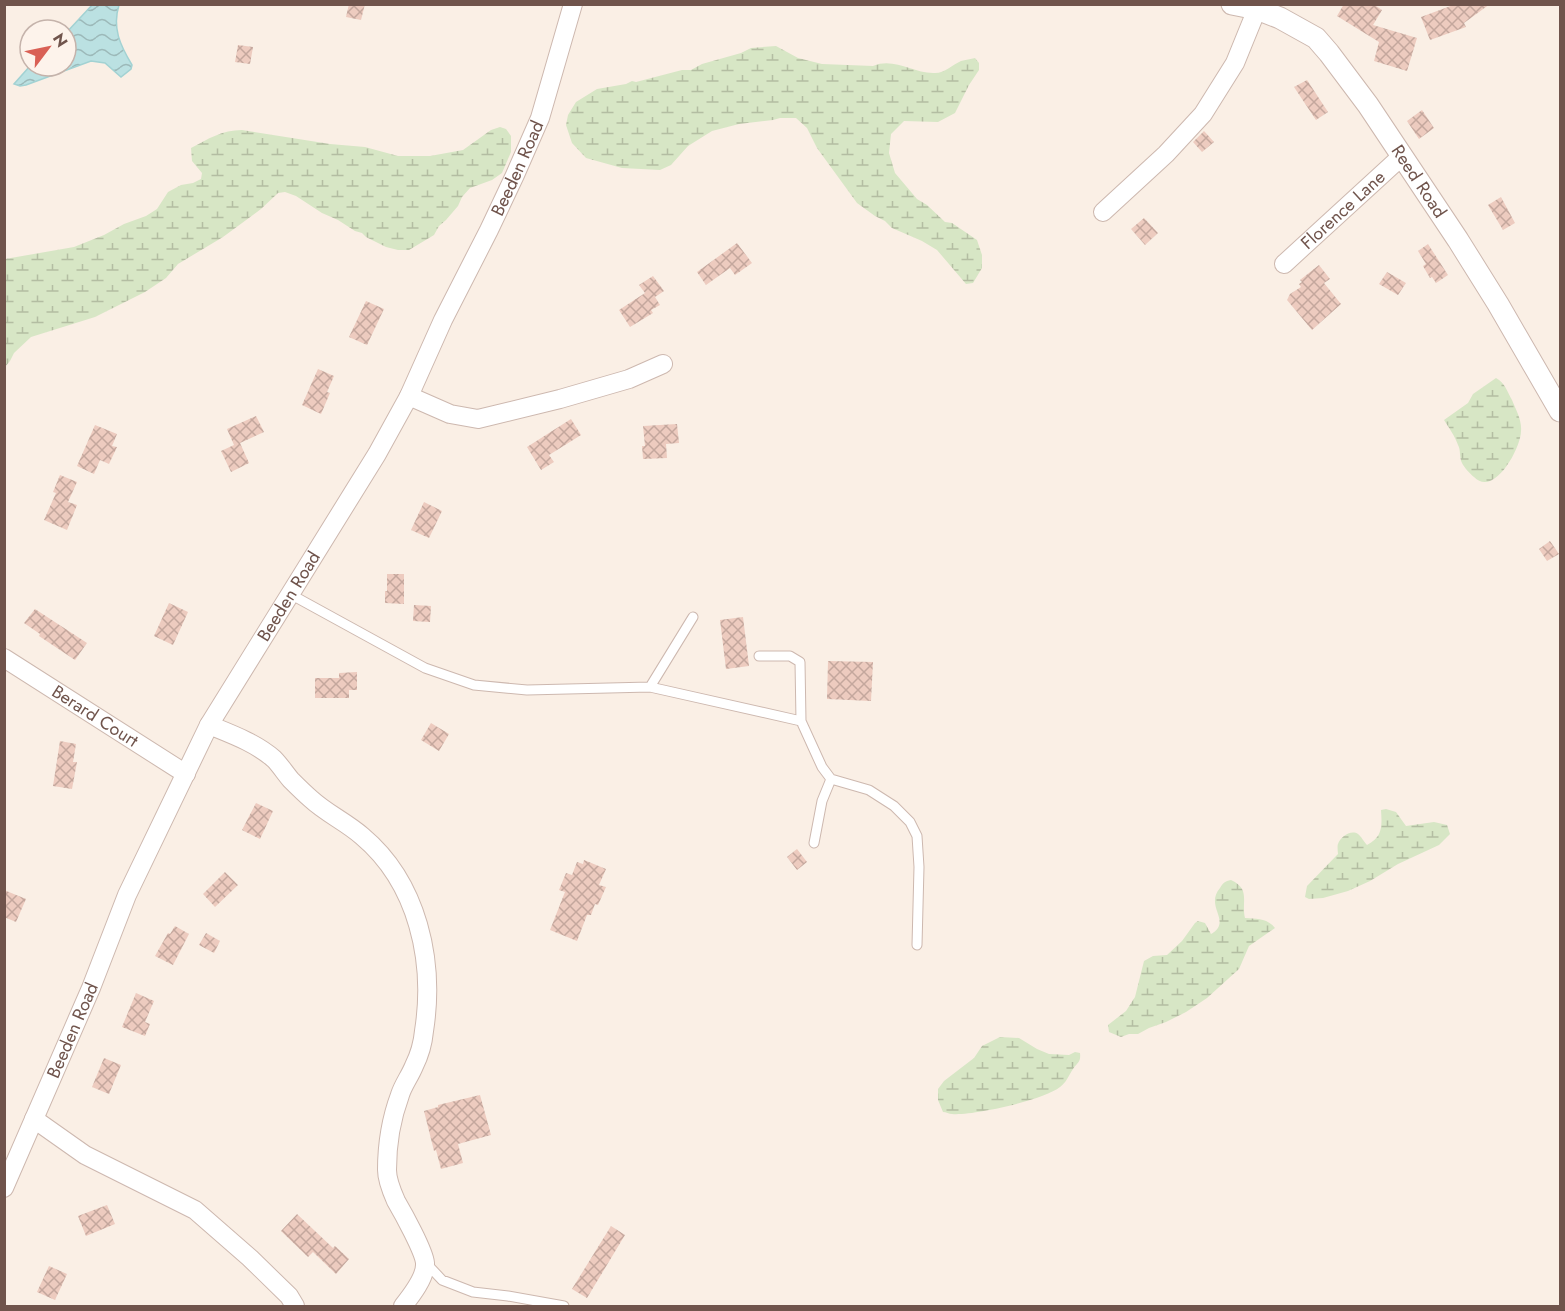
<svg xmlns="http://www.w3.org/2000/svg" width="1565" height="1311" font-family="Jost,sans-serif">
  <style>
    .wetland { fill: url(#wetland-marsh) }
    .water { fill: url(#water-waves); stroke: #a2d2d3; stroke-width: 1.5 }
    .building { fill: url(#building-cross-hatch) }
    .lines { fill: none; stroke-linecap: round; stroke-linejoin: round }
    .service-casing { stroke: #cdb8af; stroke-width: 11 }
    .minor-casing { stroke: #cdb8af; stroke-width: 20 }
    .tertiary-casing { stroke: #cdb8af; stroke-width: 23 }
    .service { stroke: #fff; stroke-width: 9 }
    .minor { stroke: #fff; stroke-width: 18 }
    .tertiary { stroke: #fff; stroke-width: 21 }
    .labels { text-anchor: middle; dominant-baseline: central; stroke-width: 4.5; stroke-linejoin: round; paint-order: stroke }
    .street-label { font-size: 18px; fill: #70544c; stroke: #fdf3eb }
  </style>
  <defs>
    <pattern id="wetland-marsh" width="20" height="14" patternUnits="userSpaceOnUse" patternTransform="scale(1.5)"><rect width="20" height="14" fill="#d7e6c5"/><path d="M1 5h8M5 5V1M11 12h8M15 12V8" fill="none" stroke="#b3bda2"/></pattern>
    <pattern id="water-waves" width="16" height="10" patternUnits="userSpaceOnUse" patternTransform="scale(1.5)"><rect width="16" height="10" fill="#bbe1e2"/><path d="M0 5q4-4 8 0t8 0" fill="none" stroke="#9cb9b9"/></pattern>
    <pattern id="building-cross-hatch" width="8" height="8" patternUnits="userSpaceOnUse" patternTransform="scale(1.5)"><rect width="8" height="8" fill="#edcbbf"/><path d="M0 0l8 8M0 8l8-8" fill="none" stroke="#c4a79d"/></pattern>
  </defs>
  <rect width="100%" height="100%" fill="#faefe5"/>
  <path class="wetland" d="M776,46L798,58L822,64L873,66C895,57 913,74 935,73C945,73 952,65 961,61C965,60 971,59 975,58L979,63V70L969,85L955,113L938,122L904,121L891,134L889,153L895,173L917,199L927,205L945,222L952,223L977,240L982,255V268L973,283L966,284L937,250L922,241L892,228L885,221L875,216L857,203L817,148L807,128L796,118H780L773,120L739,124L712,131L688,146L671,165L660,170L622,168L586,158L572,143L566,125L568,115L576,102L597,89L626,84L632,81L636,82L682,70H691L702,64L741,53L751,48Z
    M500,127L506,129L511,136V152L502,173L492,180L470,188L462,197L458,206L446,220L439,226L434,235L409,250H398L386,247L366,237L362,233L355,231L338,220L322,213L296,196L285,192L278,193L261,209L223,237L178,264L166,278L145,292L95,317L31,337L14,353L10,361L5,367V259L74,247L104,235L124,224L146,216L157,209L168,192L181,185L193,183L201,179L202,173L192,161L191,148C208,139 222,130 242,130L330,144L365,147L398,156H430L463,150L491,130Z
    M1496,378C1505,383 1507,391 1512,400C1516,410 1522,420 1521,431C1521,448 1494,498 1474,477C1470,474 1464,467 1462,463C1459,457 1461,450 1458,445C1455,436 1449,428 1444,420L1468,403L1473,394Z
    M1386,809L1396,812L1406,826L1434,822L1447,825L1450,834L1439,845L1398,864L1370,881L1348,891L1323,898L1309,899L1305,897L1307,886L1338,854C1338,853 1337,846 1338,844C1340,837 1351,829 1358,834C1361,836 1364,842 1367,845C1383,837 1382,826 1381,810Z
    M1231,880C1251,889 1241,902 1245,918C1257,919 1267,918 1275,928L1249,946L1239,969L1207,998L1186,1012L1166,1022L1149,1028L1138,1034H1129L1121,1037L1109,1032L1108,1025L1126,1011L1135,997L1144,961L1153,956L1167,955L1182,941L1195,923L1198,921L1205,923L1211,934C1233,921 1204,907 1220,888C1223,883 1225,881 1231,880Z
    M1000,1037L1019,1038L1037,1049L1049,1054L1069,1055L1075,1052L1080,1053C1081,1062 1078,1062 1073,1069C1069,1075 1066,1083 1060,1087C1044,1100 973,1116 952,1114C949,1114 946,1112 943,1112L938,1100V1089L944,1081L974,1058L982,1046Z"/>
  <path class="water" d="M93,4L119,5C112,28 120,45 132,65L131,69L121,77L105,63L91,61L26,85L20,86L14,84L30,66H66V33Z"/>
  <path class="building" d="M349,4H365L361,20L346,17Z
    M1344,4H1373L1382,10L1373,25L1417,38L1407,71L1374,61L1379,42L1337,16Z
    M1456,4H1490L1464,23L1466,27L1430,40L1421,17Z
    M238,45L253,47L250,64L235,62Z
    M1307,80L1328,112L1316,120L1294,87Z
    M1422,110L1434,128L1419,139L1407,121Z
    M1204,131L1214,142L1202,152L1193,142Z
    M1501,197L1515,223L1503,230L1488,205Z
    M1144,218L1158,233L1145,245L1131,229Z
    M737,243L752,263L735,275L730,268L706,285L697,272Z
    M1428,244L1448,275L1436,283L1432,277L1430,278L1423,266L1426,264L1418,251Z
    M1319,265L1330,279L1324,283L1341,304L1312,330L1287,300L1290,294L1301,287L1299,284L1302,282L1300,280Z
    M1387,272L1406,283L1398,295L1379,284Z
    M653,276L664,291L655,297L660,305L651,310L653,313L630,327L619,310L645,293L639,285Z
    M366,301L384,309L367,345L349,337Z
    M318,369L334,376L327,392L330,393L321,414L302,405Z
    M256,416L264,432L240,443L249,463L231,472L221,451L234,445L227,429Z
    M571,419L581,435L549,455L554,462L541,470L527,447Z
    M677,424L679,443L666,444L667,458L643,459L642,446H645L643,426Z
    M95,425L117,434L112,446L117,447L109,464L100,460L94,474L77,466Z
    M60,475L77,482L68,502L77,505L67,530L44,520L56,493L53,492Z
    M424,502L442,511L429,538L411,530Z
    M1550,541L1559,554L1547,561L1539,549Z
    M387,574H404V604L385,603V591H387Z
    M169,603L188,612L173,645L154,636Z
    M414,605L431,606L430,622L413,621Z
    M35,609L87,643L75,660L39,636L40,634L24,623Z
    M743,617L749,666L726,669L720,620Z
    M828,661L873,662L871,701L827,699Z
    M357,672V690H349V698H315V678H339V673Z
    M431,723L449,734L439,751L421,740Z
    M60,741L76,744L73,762H77L72,789L53,786Z
    M256,803L273,811L260,839L242,830Z
    M797,849L807,862L797,870L787,857Z
    M584,860L606,869L599,885L606,887L598,905L595,904L591,915H587L577,941L550,930L565,892L559,890L566,873L572,875L577,862L583,864Z
    M225,872L238,885L215,907L203,894Z
    M4,890L26,899L16,922L4,917Z
    M175,926L189,934L173,965L155,956L168,933L170,934Z
    M206,933L220,941L214,953L199,945Z
    M136,993L154,1001L145,1022L150,1024L145,1036L122,1027Z
    M104,1058L121,1065L109,1094L92,1087Z
    M480,1095L491,1135L458,1144L463,1163L441,1169L436,1150L434,1151L424,1111L438,1107V1105Z
    M107,1205L115,1224L86,1236L78,1216Z
    M297,1214L333,1248L335,1246L349,1259L336,1274L313,1252L308,1257L281,1231Z
    M611,1226L625,1235L587,1298L572,1289Z
    M49,1266L67,1274L55,1300L37,1292Z"/>
  <g class="lines">
    <defs>
      <path id="service" d="M290,594L425,668L474,685L527,690L650,687L693,617
        M650,687L801,721L800,662L790,656H759
        M801,721L822,767L831,779L869,790L894,806L910,822L917,836L919,867L917,945
        M814,843L822,801L831,779
        M427,1264L442,1280L473,1292L508,1296L564,1306"/>
      <g id="minor">
        <path d="M1103,212L1166,154L1203,114L1235,63L1257,9"/>
        <path id="s1" d="M1284,264L1402,156"/>
        <path d="M409,396L450,414L478,419L560,399L629,379L663,364"/>
        <path id="s2" d="M4,658L186,774"/>
        <path d="M209,725C231,734 256,743 274,759C280,765 285,773 291,780C297,786 304,793 311,799C326,813 346,822 362,836C418,883 435,961 424,1031C423,1042 419,1056 414,1066C410,1076 403,1085 400,1095C391,1119 387,1145 387,1170C387,1180 392,1192 396,1201C403,1213 424,1251 425,1263C426,1277 411,1296 403,1306"/>
        <path d="M34,1119L85,1155L195,1210L250,1258L289,1296L295,1306"/>
        <path id="s3" d="M4,1188L91,988L127,895L209,725L377,454L409,396L443,320L489,230L515,175L540,118L573,4"/>
      </g>
      <g id="tertiary">
        <path id="s4" d="M1232,4L1257,9L1280,18L1316,38L1329,53L1368,105L1458,240L1498,304L1560,411"/>
      </g>
    </defs>
    <use href="#service" class="service-casing"/>
    <use href="#minor" class="minor-casing"/>
    <use href="#tertiary" class="tertiary-casing"/>
    <use href="#service" class="service"/>
    <use href="#minor" class="minor"/>
    <use href="#tertiary" class="tertiary"/>
  </g>
  <g class="labels">
    <g class="street-label">
      <text stroke="none"><textPath href="#s3" startOffset="1144">Beeden Road</textPath></text>
      <text stroke="none"><textPath href="#s4" startOffset="268">Reed Road</textPath></text>
      <text stroke="none"><textPath href="#s1" startOffset="80">Florence Lane</textPath></text>
      <text stroke="none"><textPath href="#s3" startOffset="658">Beeden Road</textPath></text>
      <text stroke="none"><textPath href="#s2" startOffset="108">Berard Court</textPath></text>
      <text stroke="none"><textPath href="#s3" startOffset="172">Beeden Road</textPath></text>
    </g>
  </g>
  <rect width="1565" height="1311" fill="none" stroke="#70544c" stroke-width="12"/>
  <g transform="translate(48 48) rotate(58)"><circle r="28" fill="#fdf3eb" stroke="#c5b3ab" stroke-width="1.5"/>
  <path d="M0-4.5L10 22L0 15L-10 22Z" fill="#d96055"/>
  <text y="-9" font-size="16" font-weight="bold" text-anchor="middle" fill="#70544c">N</text>
  </g>
</svg>
